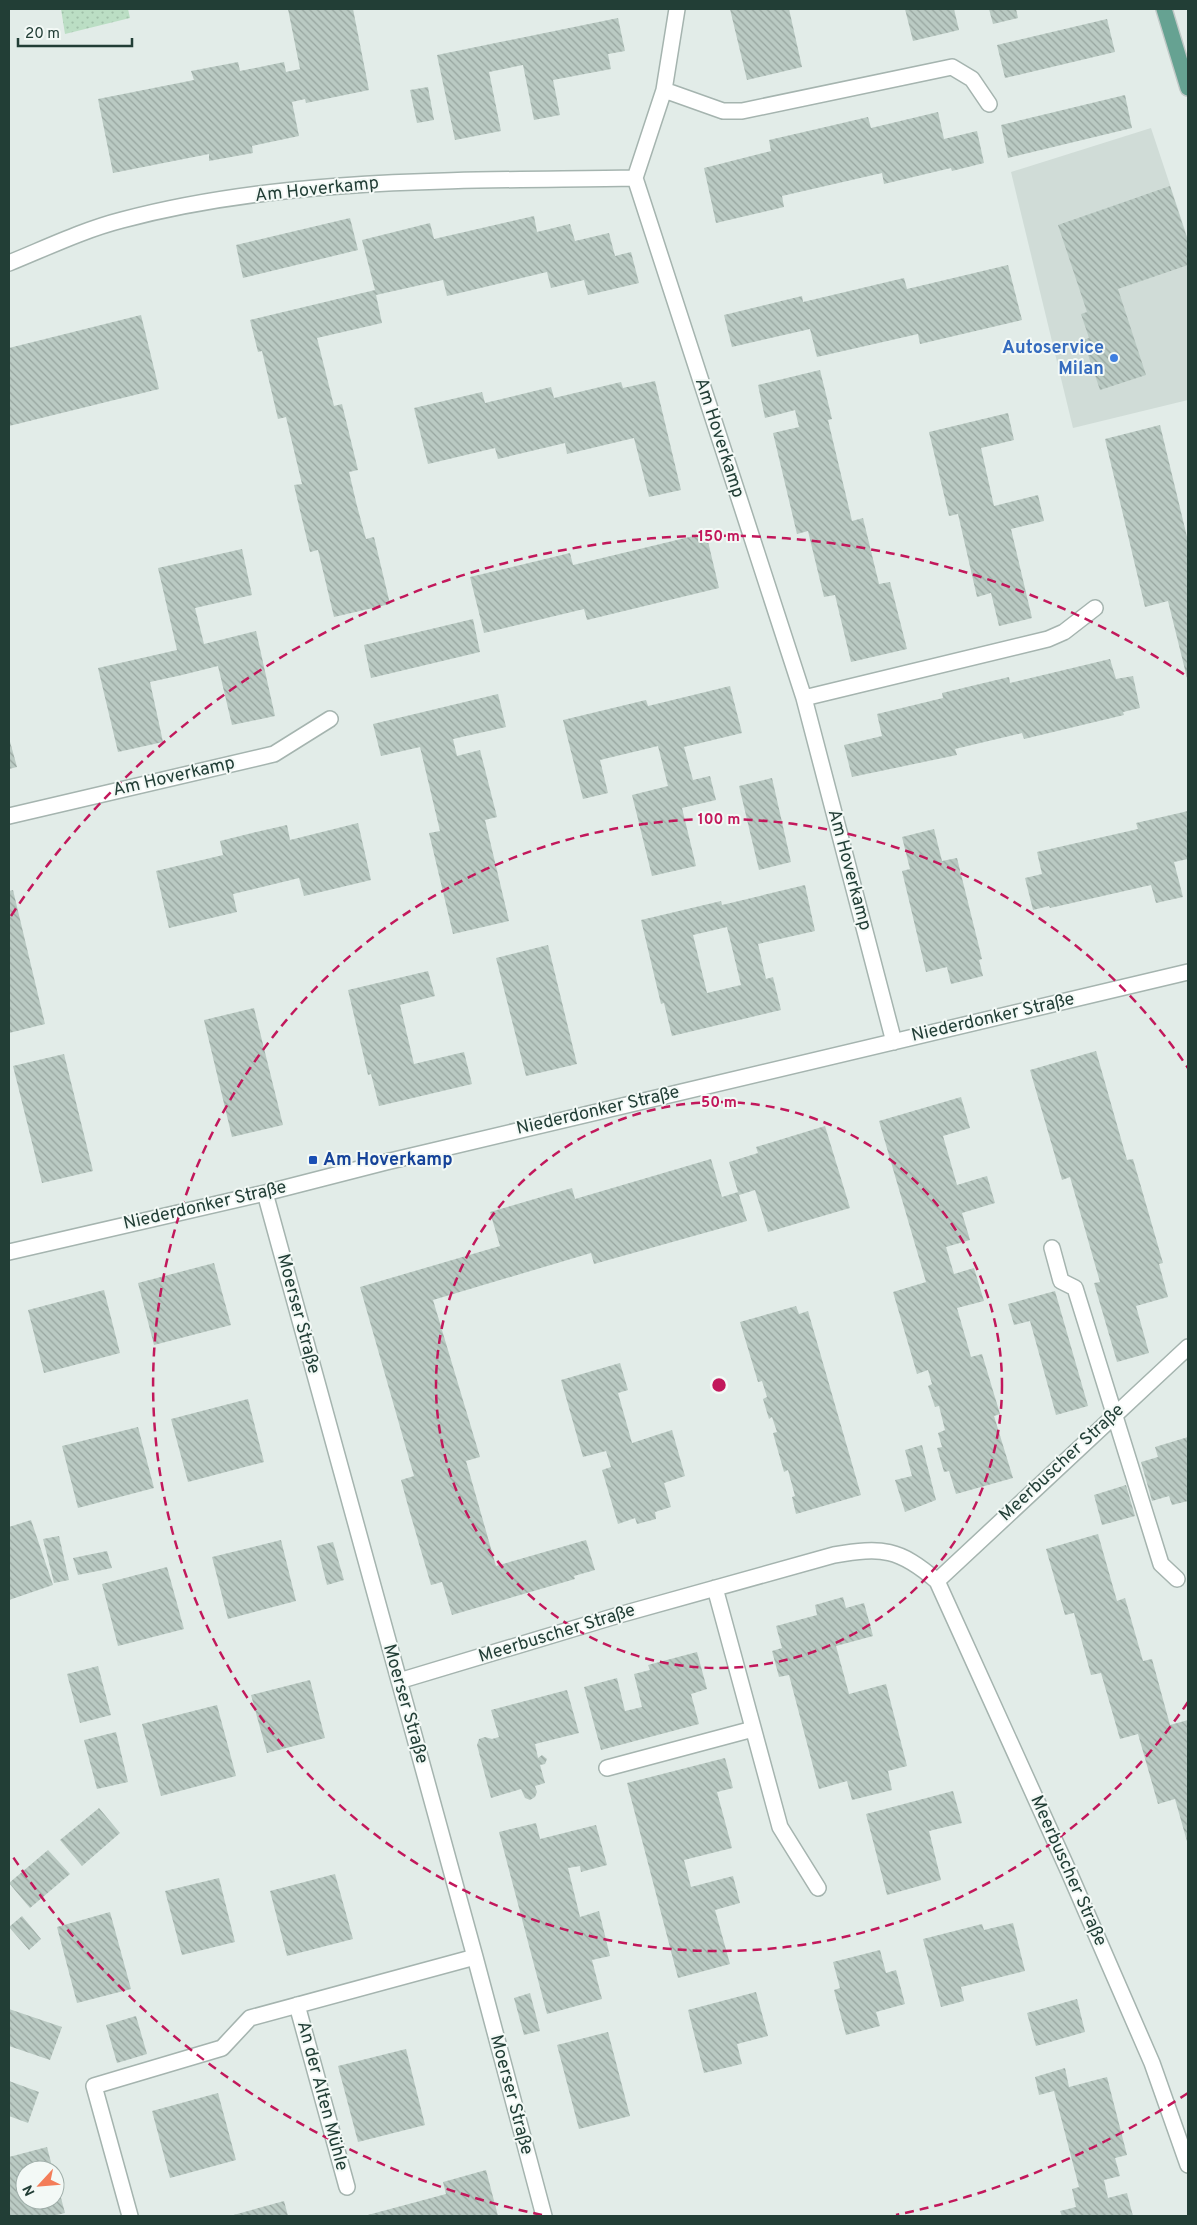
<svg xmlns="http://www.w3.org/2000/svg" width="1197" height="2225" font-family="Overpass,sans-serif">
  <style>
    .built { fill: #d0dcd7 }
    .grass { fill: url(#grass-dots) }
    .building { fill: url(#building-back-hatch); fill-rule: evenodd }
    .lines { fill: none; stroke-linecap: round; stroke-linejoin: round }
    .minor-casing { stroke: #a5b4af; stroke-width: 18 }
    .major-casing { stroke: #c1c9c7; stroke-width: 18 }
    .minor { stroke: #fff; stroke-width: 15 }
    .major { stroke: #66a292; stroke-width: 15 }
    .ring { fill: none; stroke: #c2185b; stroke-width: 2.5; stroke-dasharray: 9 6 }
    .shop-dot { fill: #3f7fe0; stroke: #f3f9f6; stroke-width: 2 }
    .transit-dot { fill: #1a4fb4; stroke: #f3f9f6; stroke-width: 2 }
    .labels { text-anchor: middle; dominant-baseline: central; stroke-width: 4; stroke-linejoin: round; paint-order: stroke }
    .street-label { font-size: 18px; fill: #223e36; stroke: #f3f9f6 }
    .shop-label { font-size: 18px; font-weight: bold; fill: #366cbe; stroke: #f3f9f6; text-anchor: end }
    .transit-label { font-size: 18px; font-weight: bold; fill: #164399; stroke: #f3f9f6; text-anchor: start }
    .centre { fill: #c2185b; stroke: #f3f9f6; stroke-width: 2.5 }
    .ring-label { font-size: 15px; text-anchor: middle; font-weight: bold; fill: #c2185b; stroke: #f3f9f6; stroke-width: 4; stroke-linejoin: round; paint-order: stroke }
  </style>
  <defs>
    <pattern id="grass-dots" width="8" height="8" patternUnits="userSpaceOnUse" patternTransform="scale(1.25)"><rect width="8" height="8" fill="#bbdec4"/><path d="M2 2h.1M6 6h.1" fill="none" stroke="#a0c0a9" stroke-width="1.8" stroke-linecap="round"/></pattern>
    <pattern id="building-back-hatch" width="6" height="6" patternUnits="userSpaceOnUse" patternTransform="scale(1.25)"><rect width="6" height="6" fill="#bacac3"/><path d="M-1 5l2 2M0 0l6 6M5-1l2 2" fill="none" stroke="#97a59f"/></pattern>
  </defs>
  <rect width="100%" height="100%" fill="#e2ece8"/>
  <path class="built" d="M1151,128L1188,239V400L1073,428L1011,172Z"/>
  <path class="grass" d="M61,9H128L130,18L65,34Z"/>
  <path class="building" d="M288,9H353L369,90L306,103L305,99L292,102L299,136L252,146L253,153L209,161V154L113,173L98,99L194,80L191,71L238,62L240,71L284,62L286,72L300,69Z
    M730,9H789L802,67L747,80Z
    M905,9H954L959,30L913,41Z
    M989,9H1016L1018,18L993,24Z
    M618,18L625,51L608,54L611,69L553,80L560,115L534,120L523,65L489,72L501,131L455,140L437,55Z
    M1107,19L1115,52L1005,78L997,45Z
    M428,87L434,120L417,123L410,90Z
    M1125,95L1132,128L1008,158L1001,125Z
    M938,112L944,139L977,131L984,163L952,171L951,168L884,184L882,173L782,196L784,207L716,223L704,168L771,151L769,140L834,125L868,117L871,128Z
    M1170,186L1188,241V265L1118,289L1146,375L1100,390L1083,340L1089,338L1081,314L1087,312L1058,225Z
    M534,216L537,232L570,224L575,241L609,233L615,256L631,252L639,283L588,295L584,280L551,288L547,272L447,296L443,280L376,295L382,323L317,338L334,406L342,404L358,470L349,472L357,506L366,539L374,537L390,604L334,617L318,550L310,552L302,519L294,485L302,484L286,417L278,419L262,351L258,352L250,320L375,290L362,240L430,223L434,239Z
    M350,218L358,250L243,278L236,245Z
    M1008,265L1022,320L920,344L918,334L817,357L810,329L732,347L724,315L802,296L803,302L904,278L907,289Z
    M141,315L159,389L9,426V348Z
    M820,370L832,419L828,420L852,521L863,518L879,584L890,582L907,649L851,662L835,595L824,597L808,531L797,534L773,433L799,427L795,410L765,418L758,385Z
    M655,381L681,490L649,497L634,438L567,454L565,443L498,459L495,448L428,464L414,408L482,392L485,403L551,387L554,398L621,382L623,388Z
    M1008,413L1014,440L981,448L994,506L1038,495L1044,521L1011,529L1032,618L999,626L991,593L977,597L958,514L949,516L929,432Z
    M1160,425L1188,541V682L1168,601L1145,607L1105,439Z
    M706,533L719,588L587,620L584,609L484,633L470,577L570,553L573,565Z
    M242,549L252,595L195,608L204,644L256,631L275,716L232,725L218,666L182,675L150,682L163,742L118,752L98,668L177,650L158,568Z
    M473,619L480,652L371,678L364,645Z
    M1110,659L1116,679L1133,676L1140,708L1123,712L1124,715L1024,739L1022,733L955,749L957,755L852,777L844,745L882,736L877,714L943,698L942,693L1009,677L1010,683Z
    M730,686L742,733L684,747L693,780L710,776L716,800L682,808L696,866L652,876L632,795L668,786L658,746L600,760L608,793L583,799L563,720L646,700L648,706Z
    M498,694L506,727L453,739L457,756L480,750L497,817L485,820L509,921L453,934L429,833L440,831L420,747L381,756L373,724Z
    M9,738L17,767L9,769Z
    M772,778L791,862L759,870L739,786Z
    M1188,811V859L1174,862L1183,897L1156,903L1151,885L1050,908L1049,906L1033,910L1025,878L1042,874L1037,852L1138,829L1136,823Z
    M358,823L371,880L304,896L299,878L233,894L237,912L169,928L156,871L223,855L220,841L252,833L287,825L290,840Z
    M934,829L942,861L957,858L982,959L979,960L983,976L951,984L947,967L926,972L902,871L910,869L902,837Z
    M805,885L815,931L758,944L766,979L773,977L781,1010L672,1036L664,1003L661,1004L641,920L721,901L722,905ZM727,927L741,985L707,993L693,935Z
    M13,890L45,1024L9,1033V891Z
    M548,945L577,1064L526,1076L496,958Z
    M428,971L435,996L400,1005L414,1064L464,1052L472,1084L379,1106L371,1074L368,1075L348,990Z
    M254,1008L283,1125L232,1137L204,1020Z
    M1096,1051L1127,1160L1133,1159L1163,1263L1159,1264L1168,1297L1136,1306L1149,1353L1117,1362L1094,1283L1100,1282L1070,1177L1062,1180L1030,1070Z
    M64,1054L93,1171L42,1183L13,1066Z
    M961,1097L970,1128L943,1136L957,1185L987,1176L995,1203L962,1213L970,1240L946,1247L954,1274L974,1268L984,1301L957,1308L971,1357L982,1354L1000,1414L994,1416L1013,1478L956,1494L949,1471L944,1472L937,1448L942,1447L938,1433L945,1430L939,1406L935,1407L928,1386L932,1384L928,1370L917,1374L893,1292L926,1282L879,1121Z
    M825,1126L850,1208L768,1232L755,1190L739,1195L747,1221L594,1264L591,1253L433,1300L480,1457L466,1461L496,1566L586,1540L595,1570L574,1576L575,1579L452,1615L442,1582L431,1585L408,1506L401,1480L414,1476L360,1287L500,1246L490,1212L572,1188L575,1199L711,1159L722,1197L738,1192L729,1162L758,1153L756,1147Z
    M214,1263L231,1325L154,1345L138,1283Z
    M104,1290L120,1353L44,1373L28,1310Z
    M1055,1291L1088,1406L1056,1415L1030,1321L1014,1325L1008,1304Z
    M796,1306L799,1314L808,1311L861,1495L796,1514L792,1497L795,1496L788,1470L784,1472L773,1433L777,1432L772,1417L769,1419L763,1399L767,1397L762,1381L758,1382L740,1322Z
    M620,1363L628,1390L618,1393L632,1443L672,1430L685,1476L664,1483L671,1507L655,1512L656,1519L637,1524L635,1518L618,1524L602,1470L611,1467L606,1451L583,1457L561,1380Z
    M248,1399L264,1462L188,1482L171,1419Z
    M138,1427L154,1488L78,1508L62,1446Z
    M1188,1437V1501L1172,1505L1169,1496L1152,1501L1141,1462L1158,1457L1155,1447Z
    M922,1445L936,1500L905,1512L895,1480L912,1476L905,1450Z
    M1126,1485L1135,1516L1102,1525L1094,1495Z
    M31,1520L53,1585L9,1600V1527Z
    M1098,1534L1117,1601L1125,1598L1143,1661L1152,1659L1170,1725L1188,1720V1845L1175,1799L1158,1804L1138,1734L1120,1739L1101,1673L1091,1675L1074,1613L1065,1615L1046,1549Z
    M59,1536L69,1580L54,1583L43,1539Z
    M281,1540L296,1601L228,1619L212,1557Z
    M333,1542L344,1580L327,1585L317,1546Z
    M107,1551L112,1568L78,1575L73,1558Z
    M167,1567L184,1629L118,1646L102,1584Z
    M843,1597L846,1608L864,1603L873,1636L836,1646L849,1694L886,1684L907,1766L888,1771L892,1790L852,1800L847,1781L819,1789L789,1675L779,1677L772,1651L782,1648L776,1626L817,1615L815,1605Z
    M697,1652L707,1689L691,1694L699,1724L601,1750L584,1687L617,1678L625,1711L642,1707L634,1674L650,1670L648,1665Z
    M98,1666L111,1715L80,1723L67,1674Z
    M310,1680L325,1738L267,1753L251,1695Z
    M567,1690L579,1733L535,1744L538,1758L542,1755L547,1759L545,1764L540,1765L545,1783L535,1786L537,1792L535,1797L530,1800L525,1798L521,1789L491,1798L477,1745L479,1739L485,1737L492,1739L499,1737L491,1710Z
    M217,1705L236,1776L161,1796L142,1724Z
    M116,1732L128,1782L97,1789L84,1740Z
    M725,1758L733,1788L717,1792L732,1848L684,1860L691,1887L733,1876L740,1903L715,1910L730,1964L678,1978L627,1783Z
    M953,1791L962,1823L929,1831L941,1880L887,1895L866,1814Z
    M99,1808L120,1833L82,1866L60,1840Z
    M536,1823L540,1839L596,1825L607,1865L581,1872L580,1866L568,1868L580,1917L599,1911L610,1956L592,1960L602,1999L547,2014L499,1832Z
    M48,1850L70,1874L30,1908L9,1883Z
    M335,1874L353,1939L287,1956L270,1891Z
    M219,1878L235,1942L182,1955L165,1891Z
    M110,1912L131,1989L77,2003L57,1927Z
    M22,1916L41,1939L29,1950L9,1927Z
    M1013,1923L1025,1971L961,1987L964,2001L941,2007L923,1939L982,1924L984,1930Z
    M880,1950L886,1973L896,1970L905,2004L876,2012L880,2026L846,2035L834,1990L840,1988L833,1962Z
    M756,1992L768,2036L737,2044L742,2064L704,2073L688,2010Z
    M530,1993L540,2031L524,2035L514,1998Z
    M1077,1999L1085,2032L1036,2046L1027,2013Z
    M9,2009L62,2027L50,2060L9,2046Z
    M136,2016L147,2054L117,2063L106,2025Z
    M608,2032L630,2116L579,2129L557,2045Z
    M406,2049L425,2125L358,2142L338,2066Z
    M1065,2068L1069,2087L1107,2077L1127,2155L1115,2158L1120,2176L1104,2180L1108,2198L1127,2193L1133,2216H1062L1060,2211L1076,2207L1072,2189L1079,2187L1054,2091L1039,2095L1035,2077Z
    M9,2081L39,2092L28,2123L9,2116Z
    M218,2093L236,2160L170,2178L152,2111Z
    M47,2147L53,2170H25V2200H55L56,2179L65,2213L53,2216H9V2157Z
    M486,2170L498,2216H364L446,2194L443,2182Z
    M284,2201L288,2216H230Z"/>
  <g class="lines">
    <defs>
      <path id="minor" d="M664,90L677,9
        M635,178L664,90L723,111H742L952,67L972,79L989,104
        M9,263C46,248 83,230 122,220C287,176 466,181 635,178L804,698L894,1042
        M804,698L1048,639L1064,632L1095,608
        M9,816L274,754L330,719
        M265,1193L475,1957L544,2216
        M1052,1248L1061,1281L1075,1288L1161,1564L1177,1579
        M9,1252L265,1193L386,1162L1188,972
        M937,1581L1188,1347
        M715,1588L780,1827L818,1888
        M399,1681L619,1615L834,1555C882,1547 899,1548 937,1581L1068,1870L1152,2063L1188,2165
        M607,1768L753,1729
        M297,2005L347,2187
        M130,2216L94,2086L222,2048L250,2018L475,1957"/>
      <path id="major" d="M1164,9L1188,88"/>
    </defs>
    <use href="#minor" class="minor-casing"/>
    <use href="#major" class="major-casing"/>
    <use href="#minor" class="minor"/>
    <use href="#major" class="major"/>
  </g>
  <g class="ring">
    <circle cx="719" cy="1385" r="283"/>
    <path d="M1188 1702A566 566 0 1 1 1188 1068"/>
    <path d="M1188 2093A849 849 0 0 1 896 2215M542 2215A849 849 0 0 1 11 1854M11 916A849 849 0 0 1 1188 677"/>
  </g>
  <circle class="shop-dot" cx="1114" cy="358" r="5"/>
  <rect class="transit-dot" x="308" y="1155" width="10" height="10" rx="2.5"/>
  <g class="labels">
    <g class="street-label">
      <text transform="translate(317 190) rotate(-6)">Am Hoverkamp</text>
      <text transform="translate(719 438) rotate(72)">Am Hoverkamp</text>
      <text transform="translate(174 777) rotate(-13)">Am Hoverkamp</text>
      <text transform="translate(849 870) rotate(75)">Am Hoverkamp</text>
      <text transform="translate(993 1018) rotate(-13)">Niederdonker Straße</text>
      <text transform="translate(598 1111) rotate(-13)">Niederdonker Straße</text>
      <text transform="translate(205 1206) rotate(-13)">Niederdonker Straße</text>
      <text transform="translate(298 1314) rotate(75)">Moerser Straße</text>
      <text transform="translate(1062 1463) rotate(-43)">Meerbuscher Straße</text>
      <text transform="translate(557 1634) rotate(-17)">Meerbuscher Straße</text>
      <text transform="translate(405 1704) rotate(74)">Moerser Straße</text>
      <text transform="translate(1068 1871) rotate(66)">Meerbuscher Straße</text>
      <text transform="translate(511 2095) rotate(75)">Moerser Straße</text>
      <text transform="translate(322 2096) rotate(75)">An der Alten Mühle</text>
    </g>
    <g class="shop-label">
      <text x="1104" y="348">Autoservice<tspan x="1104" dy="21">Milan</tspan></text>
    </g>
    <g class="transit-label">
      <text x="323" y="1160">Am Hoverkamp</text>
    </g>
  </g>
  <circle cx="719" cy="1385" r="8" class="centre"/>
  <g class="ring-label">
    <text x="719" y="541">150 m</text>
    <text x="719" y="824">100 m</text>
    <text x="719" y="1107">50 m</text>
  </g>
  <rect width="1197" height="2225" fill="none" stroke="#223e36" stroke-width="20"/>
  <g transform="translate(40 2185) rotate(244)"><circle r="24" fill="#f3f9f6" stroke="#9faea9"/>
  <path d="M0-4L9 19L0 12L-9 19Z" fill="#f37d59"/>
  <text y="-8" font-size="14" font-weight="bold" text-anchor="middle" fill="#223e36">N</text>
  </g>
  <path d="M18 38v8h114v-8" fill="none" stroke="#223e36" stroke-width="2.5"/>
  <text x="25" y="38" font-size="15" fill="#223e36" stroke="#f3f9f6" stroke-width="4" paint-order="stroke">20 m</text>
</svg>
